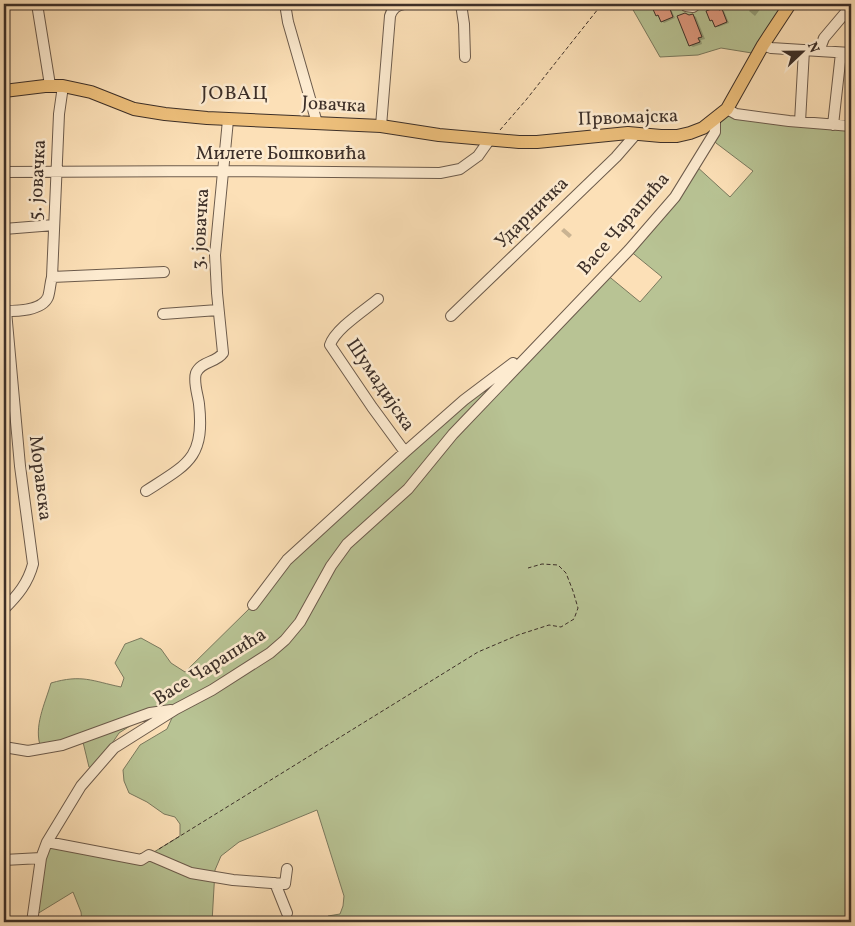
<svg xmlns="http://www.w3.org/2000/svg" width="855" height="926" font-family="Vollkorn,serif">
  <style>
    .green { fill: #b8c394; stroke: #7a795e }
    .shadow { fill: #0003 }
    .building { fill: #de997e; stroke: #3c2f28 }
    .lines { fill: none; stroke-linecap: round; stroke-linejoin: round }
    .minor-casing { stroke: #6c5b4c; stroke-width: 12 }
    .major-casing { stroke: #3c2f28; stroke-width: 14 }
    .path { stroke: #3c2f28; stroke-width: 1; stroke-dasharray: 4 2.5; stroke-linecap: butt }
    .minor { stroke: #fdebd0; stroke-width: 10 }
    .major { stroke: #eec07c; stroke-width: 12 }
    .labels { text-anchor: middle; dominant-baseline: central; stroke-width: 5; stroke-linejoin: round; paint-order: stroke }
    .street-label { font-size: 19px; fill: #3c2f28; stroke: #fdebd0 }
    .neighbourhood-label { font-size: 20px; letter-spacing: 1px; fill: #3c2f28; stroke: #fdebd0 }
  </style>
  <rect width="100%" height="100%" fill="#fce0b7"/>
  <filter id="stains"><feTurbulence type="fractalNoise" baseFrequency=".004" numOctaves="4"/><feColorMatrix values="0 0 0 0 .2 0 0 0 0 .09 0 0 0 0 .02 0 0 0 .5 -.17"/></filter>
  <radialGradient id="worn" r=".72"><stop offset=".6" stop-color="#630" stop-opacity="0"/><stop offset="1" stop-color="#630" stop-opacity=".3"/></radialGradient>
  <path class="green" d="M632,4H790L758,54L721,48L698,55L660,57L632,8Z
    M727,109L851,126V922H330L328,916L340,914L343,906L344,896L317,810L239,842L221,856L215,870L212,922H82L81,912L73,892L37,914L47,842L141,860L180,836V824L175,817L164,814L147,802L129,793L124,781L123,770L140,745L167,729L176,709L150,713L119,733L94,770L89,767L82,738L41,748C33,727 45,704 51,683C82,674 92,681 121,687L124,678L115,663L125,644L141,638L161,649L171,663L185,672L253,605L287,560L405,452L536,346L606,274L640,302L662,277L629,250L695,165L730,197L753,171L716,143L712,138Z"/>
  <path class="shadow" d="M652,4H663L670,7L675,18L664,23L662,21L657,15Z
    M745,4H764L755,16L749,11L751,8Z
    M717,8L720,11H724L729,23L718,27L711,20Z
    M693,15L696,17L705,39L701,40L702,44L693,47L690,45Z
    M564,228L572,235L569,238L561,231Z"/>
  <path class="building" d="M660,4H668L673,17L661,22L658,15L656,16L652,7Z
    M717,7L719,10L722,9L727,22L715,27L712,20L710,21L706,11Z
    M685,13L689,15L693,14L702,37L698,38L700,42L689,46L677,16Z"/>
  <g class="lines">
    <defs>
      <path id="minor" d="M37,4L50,85
        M285,4L288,22L317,123
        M461,4L464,24L465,57
        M685,4L686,6L693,7L697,4
        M763,45L771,48L851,53
        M819,51L824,38L851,6
        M727,109L736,114L789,121L851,126
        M800,122L804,50
        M833,125L841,53
        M381,126L390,16C392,9 396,5 404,4
        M4,172L222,171L440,173L460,169L478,156L490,139
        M4,229L54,225
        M52,277L164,272
        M378,299C365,310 335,329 330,345L372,407L405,452
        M4,311C17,311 42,311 48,297C50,291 50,284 52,277L59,114L63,86
        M163,314L218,310
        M451,316L616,157L636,134
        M146,491C188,464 205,458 199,404C198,395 193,382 196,373C201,361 216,363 223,353L217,293L215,255L228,120
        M253,605L287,560L405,452L464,400L513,363
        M4,609C18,595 28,583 33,564L20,466L6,311
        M4,747L28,751L62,745L150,713L171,710
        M47,842L141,860L149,855L191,873L233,880L285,884L287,869
        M4,860L41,858
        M275,883L287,913
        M32,922L41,858L47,842L81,786L114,748L176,709L212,690L270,653L285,640L300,622L331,566L347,544L408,489L453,434L629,250L675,197L715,132V120"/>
      <path id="major" d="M4,91L45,86H63L91,92L134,109L165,114L207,118L381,126L439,135L519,142H537L628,133L661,136H677L690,133L703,128L727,109L763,45L790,4"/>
    </defs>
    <use href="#minor" class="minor-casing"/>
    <use href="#major" class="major-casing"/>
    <path class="path" d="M500,130L526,100L602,4
      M159,849L478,652L518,635L549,625L561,627L574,619L578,608L573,591L566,573L558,565L542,564L528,568"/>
    <use href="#minor" class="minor"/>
    <use href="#major" class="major"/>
  </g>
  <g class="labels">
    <g class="street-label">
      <text transform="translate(334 105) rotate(3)">Јовачка</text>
      <text transform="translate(628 118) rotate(-2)">Првомајска</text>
      <text x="281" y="154">Милете Бошковића</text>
      <text transform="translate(38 180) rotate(-87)">5. јовачка</text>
      <text transform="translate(532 213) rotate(-44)">Ударничка</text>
      <text transform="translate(624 224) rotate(-49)">Васе Чарапића</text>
      <text transform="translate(201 229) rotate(-87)">3. јовачка</text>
      <text transform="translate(380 385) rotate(56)">Шумадијска</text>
      <text transform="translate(40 478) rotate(83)">Моравска</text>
      <text transform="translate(210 667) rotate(-32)">Васе Чарапића</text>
    </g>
    <g class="neighbourhood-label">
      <text x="235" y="94">ЈОВАЦ</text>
    </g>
  </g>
  <rect width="855" height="926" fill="none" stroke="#fce0b7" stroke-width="20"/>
  <rect x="5" y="5" width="845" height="916" fill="none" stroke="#3c2f28" stroke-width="2.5"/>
  <rect x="10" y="10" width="835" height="906" fill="none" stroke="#3c2f28"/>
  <g transform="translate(802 52) rotate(68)" stroke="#fdebd0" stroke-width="4" paint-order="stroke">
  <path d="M0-4L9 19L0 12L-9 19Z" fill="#3c2f28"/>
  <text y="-8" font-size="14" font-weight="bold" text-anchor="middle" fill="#3c2f28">N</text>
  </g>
  <rect width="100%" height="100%" filter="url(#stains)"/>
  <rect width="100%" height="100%" fill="url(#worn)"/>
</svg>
